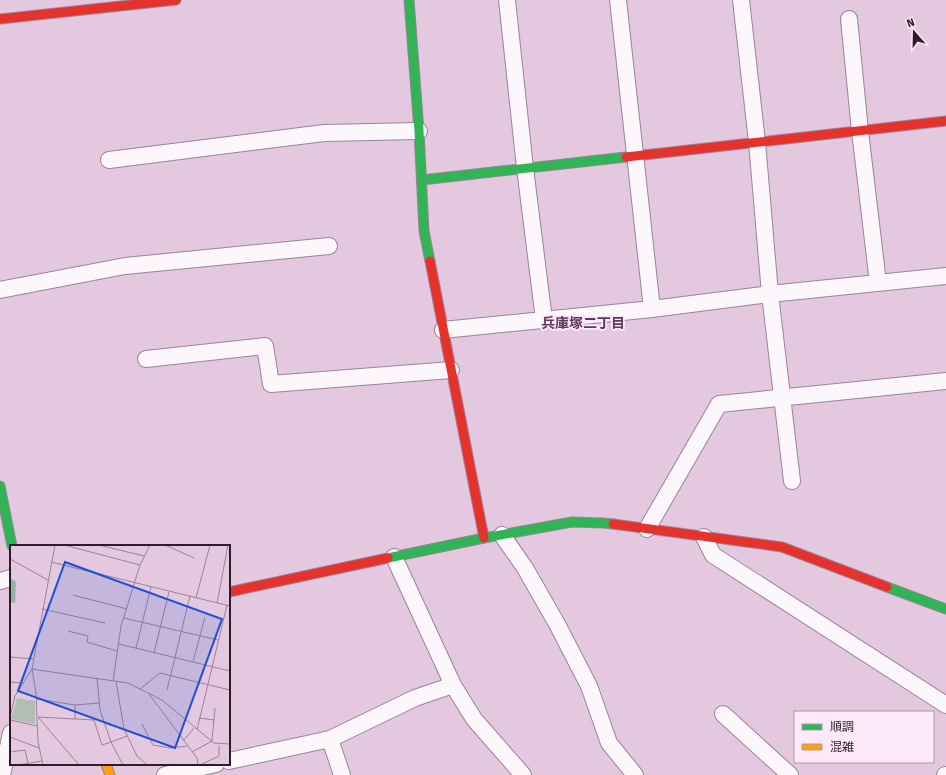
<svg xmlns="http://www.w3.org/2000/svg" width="946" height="775" font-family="'Fira Sans','Noto Sans JP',sans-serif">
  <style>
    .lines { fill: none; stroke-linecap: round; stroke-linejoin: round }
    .street-casing { stroke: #998596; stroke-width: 18 }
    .fast-casing { stroke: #998596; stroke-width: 11 }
    .slow-casing { stroke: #998596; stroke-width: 11 }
    .jam-casing { stroke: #998596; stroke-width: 11 }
    .street { stroke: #fbf7fa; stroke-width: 16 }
    .fast { stroke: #30b455; stroke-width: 9 }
    .slow { stroke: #ff9f0a; stroke-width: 9 }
    .jam { stroke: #e5322d; stroke-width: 9 }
    .labels { text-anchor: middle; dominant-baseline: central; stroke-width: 3.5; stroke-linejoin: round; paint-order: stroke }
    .neighbourhood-label { font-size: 14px; font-weight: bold; fill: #62395d; stroke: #fde9fa }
    .inset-road { fill: none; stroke: #9b8397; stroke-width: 1 }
    .view { fill: #1d4ed8; fill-opacity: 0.15; stroke: #1d4ed8; stroke-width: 2 }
    .inset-edge { fill: none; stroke: #2e1c2b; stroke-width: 2 }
  </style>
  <rect width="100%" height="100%" fill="#e3c8df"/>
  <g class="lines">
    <defs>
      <path id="street" d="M507,0L525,168L544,320
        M618,0L652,309
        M741,0L757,142L770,294L792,481
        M849,19L860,131L878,283
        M109,160L324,133L419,131
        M0,290L125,266L329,246
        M443,330L652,309L770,294L946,276
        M146,359L265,346L271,384L451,370
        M647,529L719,404L946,381
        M502,535L525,568L557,624L589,686L609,743L635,775
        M704,537L713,555L946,705
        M394,557L453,685L474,719L523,775
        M0,581L11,578
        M723,714L790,775
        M330,739L342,775
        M229,761L330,739L415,698L453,685
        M2,775L11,733
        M165,775L216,764
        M945,775H946"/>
      <path id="fast" d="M409,0L419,131L424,231L430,261
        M422,180L626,157
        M0,486L12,546
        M388,558L484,538L572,522L603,523L613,524
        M887,587L946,609"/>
      <path id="slow" d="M106,764L110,775"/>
      <path id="jam" d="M0,19L176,0
        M626,157L946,121
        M430,261L484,538
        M613,524L782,547L887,587
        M229,592L388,558"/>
    </defs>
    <use href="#street" class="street-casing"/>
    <use href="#fast" class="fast-casing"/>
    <use href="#slow" class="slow-casing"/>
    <use href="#jam" class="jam-casing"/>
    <use href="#street" class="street"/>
    <use href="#fast" class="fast"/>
    <use href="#slow" class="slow"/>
    <use href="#jam" class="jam"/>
  </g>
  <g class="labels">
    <g class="neighbourhood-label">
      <text x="583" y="323">兵庫塚二丁目</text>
    </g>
  </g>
  <g transform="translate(10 545)">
    <rect width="220" height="220" fill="#e3c8df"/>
    <path d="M0,33L6,37L5,58L0,57Z" fill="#98b2a0"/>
    <path d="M7,153L25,156V179L1,174Z" fill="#b0beb4"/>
    <path class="inset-road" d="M54,0L130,20M89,0L134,11M155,0L184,13M0,14L38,35M41,17L220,61M63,50L117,64M186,53L200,0M207,58L218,0M32,64L95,78M114,73L208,95M58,86L78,91L77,97L107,106M109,99L220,126M126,103L141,42M144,108L159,47M0,112L23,114M183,117L195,72M87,133L90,165L101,197L117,191M103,136L111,81L130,20L140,0M106,136L114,184L127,211L137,220M0,137L13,138M130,144L150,128L220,145M157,145L180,51M139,149L187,213L188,220M27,154L65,160L89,158M0,172L5,151L22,124L28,125L118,138L152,155L204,198L220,199M28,172L84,175L92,200L101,197L113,220M28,172L69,220M189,173L204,175M65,174V160M0,175L27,181M132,179L143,200L161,203L177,201M187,185L217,60M0,192L29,203M173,196L184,183M0,207L15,205L18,218M182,207L202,196L205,163M7,220L32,216M33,220L28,197L26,148L22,124L45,0M190,220L209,211V200"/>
    <path class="view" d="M55,17L212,74L165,203L8,146Z"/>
    <rect width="220" height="220" class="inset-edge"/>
  </g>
  <rect x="794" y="711" width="140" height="52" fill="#fde9fa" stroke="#aa97a7"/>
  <rect x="802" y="724" width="20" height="6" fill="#30b455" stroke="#aa97a7"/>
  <text x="830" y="731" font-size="12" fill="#2e1c2b">順調</text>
  <rect x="802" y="744" width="20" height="6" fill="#ff9f0a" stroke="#aa97a7"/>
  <text x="830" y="751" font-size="12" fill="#2e1c2b">混雑</text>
  <g transform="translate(914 32) rotate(340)" stroke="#fde9fa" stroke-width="3" paint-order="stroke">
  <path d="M0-3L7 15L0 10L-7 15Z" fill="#2e1c2b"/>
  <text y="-6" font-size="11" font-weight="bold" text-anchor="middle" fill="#2e1c2b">N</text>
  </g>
</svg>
